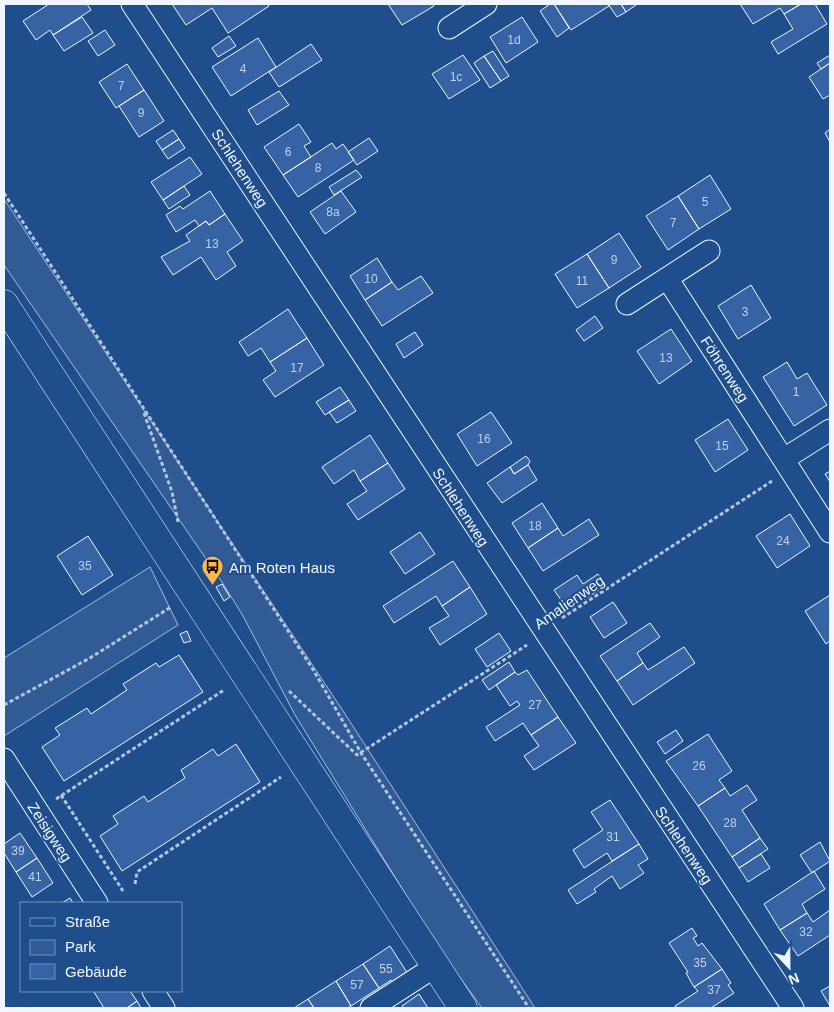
<svg xmlns="http://www.w3.org/2000/svg" width="834" height="1012" font-family="Helvetica,sans-serif">
  <style>
    .green { fill: #305b95; stroke: #a8bbd7 }
    .building { fill: #3563a3; stroke: #f2f6ff }
    .lines { fill: none; stroke-linecap: round; stroke-linejoin: round }
    .street-casing { stroke: #f2f6ff; stroke-width: 23 }
    .secondary-casing { stroke: #f2f6ff; stroke-width: 29 }
    .path { stroke: #b3c4dc; stroke-width: 3; stroke-dasharray: 4 2.5; stroke-linecap: butt }
    .street { stroke: #1f4e8c; stroke-width: 21 }
    .secondary { stroke: #1f4e8c; stroke-width: 28 }
    .labels { text-anchor: middle; dominant-baseline: central; stroke-width: 4; stroke-linejoin: round; paint-order: stroke }
    .number-label { font-size: 12px; fill: #c3d1e8 }
    .street-label { font-size: 15px; fill: #f2f6ff; stroke: #1f4e8c }
    .poi-label { font-size: 15px; fill: #f2f6ff; stroke: #1f4e8c; text-anchor: start }
  </style>
  <rect width="100%" height="100%" fill="#1f4e8c"/>
  <path class="green" d="M4,199L345,714L535,1008H482L440,950L295,715L243,616L222,582L4,265Z
    M150,567L178,625L4,736V658Z"/>
  <path class="building" d="M49,4H87L91,10L53,35L50,30L36,40L23,21Z
    M172,4H267L269,6L228,33L212,8L186,25Z
    M388,4H433L434,6L402,25Z
    M550,4H554L569,28L557,37L540,11Z
    M554,4H608L609,6L571,30Z
    M608,4H621L626,12L617,17Z
    M621,4H636V5L626,12Z
    M740,4H801L784,14L780,8L753,24Z
    M801,4H815L827,24L778,54L771,42L793,29L784,14Z
    M82,17L93,33L64,51L53,35Z
    M522,17L538,42L506,63L490,37Z
    M105,30L115,45L98,56L88,41Z
    M229,36L236,46L218,57L212,48Z
    M258,38L276,67L231,96L212,67Z
    M311,44L322,60L279,87L269,72Z
    M493,51L509,76L501,81L484,56Z
    M463,55L480,80L449,99L432,74Z
    M830,55V63L821,69L817,63Z
    M484,56L501,81L490,88L474,63Z
    M830,63V95L823,99L809,77Z
    M127,64L144,90L116,108L99,82Z
    M144,90L164,121L139,137L119,106Z
    M279,91L289,105L257,125L248,110Z
    M299,124L311,142L304,146L311,157L283,175L264,147Z
    M830,129V142L825,133Z
    M173,130L179,139L162,150L156,141Z
    M369,138L378,151L357,165L348,152Z
    M179,139L185,148L168,159L162,150Z
    M332,143L336,149L343,144L354,160L298,197L283,175Z
    M190,157L202,174L163,200L151,182Z
    M356,170L362,177L334,195L329,187Z
    M710,175L731,209L699,229L678,196Z
    M184,186L190,195L169,209L163,200Z
    M210,191L225,214L209,225L206,221L199,226L195,220L176,232L166,215L180,206L183,209Z
    M341,191L356,212L325,234L310,212Z
    M678,196L699,229L668,250L646,216Z
    M225,214L243,241L227,252L236,266L216,280L201,257L173,275L161,257L190,241L186,235L206,221L209,225Z
    M619,233L641,267L609,288L587,254Z
    M587,254L609,288L577,308L555,274Z
    M377,258L392,282L365,300L350,276Z
    M421,276L433,293L382,326L365,300L392,282L398,290Z
    M751,285L771,318L738,339L718,306Z
    M288,309L307,338L270,362L261,348L248,356L239,342Z
    M595,316L603,328L584,341L576,330Z
    M671,329L692,361L659,384L637,351Z
    M415,332L423,345L404,358L396,344Z
    M307,338L324,365L275,397L263,380L276,371L270,362Z
    M787,362L797,379L807,373L827,405L794,426L763,377Z
    M340,387L349,400L325,415L316,402Z
    M349,400L356,411L337,423L329,412Z
    M491,412L512,443L477,466L457,434Z
    M728,419L748,450L715,472L695,440Z
    M370,435L388,463L360,481L354,470L334,484L322,467Z
    M526,456L530,461L528,465L514,474L510,467Z
    M388,463L405,489L358,520L347,504L367,491L360,481Z
    M528,465L537,480L502,503L487,483L510,467L514,474Z
    M830,471V482L825,474Z
    M542,503L558,528L528,548L512,523Z
    M790,514L810,546L777,568L756,536Z
    M589,519L599,535L543,571L528,548L558,528L563,536Z
    M420,532L435,554L405,574L390,552Z
    M88,536L113,575L82,595L57,556Z
    M453,561L470,587L442,606L436,596L394,623L383,606Z
    M598,574L605,586L568,610L554,590L577,575L583,584Z
    M222,584L230,597L224,601L216,587Z
    M470,587L487,614L440,645L429,628L449,616L442,606Z
    M830,595V641L826,644L805,611Z
    M613,602L627,623L604,638L590,617Z
    M650,623L660,637L637,653L643,663L617,681L600,656Z
    M187,631L191,641L184,643L180,634Z
    M499,633L511,651L487,667L475,649Z
    M684,647L695,663L633,705L617,681L643,663L648,670Z
    M179,655L203,692L64,781L42,747L60,735L55,728L87,708L91,714L127,690L123,684L156,663L159,667Z
    M509,662L515,672L489,690L482,680Z
    M527,670L558,717L531,735L523,723L495,741L486,727L520,705L517,701L510,706L496,685L515,672L518,675Z
    M558,717L576,743L534,770L524,756L539,746L531,735Z
    M676,730L683,741L665,754L657,742Z
    M708,734L732,771L719,780L725,788L698,806L666,761Z
    M236,744L260,782L122,871L100,836L118,824L113,816L144,796L148,802L185,778L181,770L213,749L218,756Z
    M747,785L757,800L742,810L760,838L732,857L698,806L725,788L730,796Z
    M610,800L639,844L612,861L607,853L584,868L573,850L603,830L591,812Z
    M20,833L37,858L16,872L4,853V844Z
    M760,838L768,849L739,868L732,857Z
    M820,842L830,861L812,873L800,855Z
    M639,844L648,859L638,865L644,873L620,889L612,876L594,889L596,892L577,904L568,890Z
    M761,854L770,868L748,882L739,868Z
    M37,858L53,883L32,897L16,872Z
    M814,871L825,889L802,904L807,913L780,930L764,904Z
    M70,898L73,903H62Z
    M830,910V935L798,956L780,930L807,913L813,922Z
    M692,928L697,936L693,938L698,946L702,943L722,969L694,987L686,973L688,972L669,943Z
    M390,946L408,974L393,983L391,980L379,988L363,964Z
    M363,964L379,988L351,1006L336,981Z
    M722,969L731,983L728,985L734,993L711,1008H676L675,1006L698,991L694,987Z
    M336,981L351,1006L347,1008H314L308,999Z
    M830,986V1006L821,991Z
    M96,991H130L137,1001L127,1008H104L94,992Z
    M419,994L428,1008H403L402,1006Z
    M308,999L314,1008H294Z
    M137,1001L141,1008H127Z"/>
  <g class="lines">
    <defs>
      <path id="street" d="M132,4L793,1008
        M449,28L486,4
        M667,278L830,532
        M627,304L709,251
        M784,459L830,430
        M4,759L97,903
        M153,991L164,1008
        M371,1008L436,966"/>
      <path id="secondary" d="M4,304L463,1008"/>
    </defs>
    <use href="#street" class="street-casing"/>
    <use href="#secondary" class="secondary-casing"/>
    <path class="path" d="M4,193L314,671L361,753L529,1008
      M144,413L172,492L178,522
      M562,618L772,481
      M289,691L357,755L527,645
      M4,705L90,658L171,607
      M61,795L123,891
      M56,799L224,690
      M135,884L137,872L281,777"/>
    <use href="#street" class="street"/>
    <use href="#secondary" class="secondary"/>
  </g>
  <defs>
    <symbol id="bus-pin" viewBox="-11 -11 22 30"><path d="M0 17L-7.5 6A9.5 9.5 0 1 1 7.5 6Z" fill="#ffb74d" stroke="#1f4e8c"/><path d="M-5-6H5V4H4V6H2V4H-2V6H-4V4H-5ZM-3.5-4V0h7V-4ZM-3.5 1.2v1.5H-2V1.2ZM2 1.2v1.5H3.5V1.2Z" fill="#111"/></symbol>
  </defs>
  <g fill-rule="evenodd">
    <use href="#bus-pin" x="200" y="554" width="25" height="34"/>
  </g>
  <g class="labels">
    <g class="number-label">
      <text x="514" y="40">1d</text>
      <text x="243" y="69">4</text>
      <text x="456" y="77">1c</text>
      <text x="121" y="86">7</text>
      <text x="141" y="113">9</text>
      <text x="288" y="152">6</text>
      <text x="318" y="168">8</text>
      <text x="705" y="202">5</text>
      <text x="333" y="212">8a</text>
      <text x="673" y="223">7</text>
      <text x="212" y="244">13</text>
      <text x="614" y="260">9</text>
      <text x="371" y="279">10</text>
      <text x="582" y="281">11</text>
      <text x="745" y="312">3</text>
      <text x="666" y="358">13</text>
      <text x="297" y="368">17</text>
      <text x="796" y="392">1</text>
      <text x="484" y="439">16</text>
      <text x="722" y="446">15</text>
      <text x="535" y="526">18</text>
      <text x="783" y="541">24</text>
      <text x="85" y="566">35</text>
      <text x="535" y="705">27</text>
      <text x="699" y="766">26</text>
      <text x="730" y="823">28</text>
      <text x="613" y="837">31</text>
      <text x="18" y="851">39</text>
      <text x="35" y="877">41</text>
      <text x="806" y="932">32</text>
      <text x="700" y="963">35</text>
      <text x="386" y="969">55</text>
      <text x="357" y="985">57</text>
      <text x="714" y="990">37</text>
    </g>
    <g class="street-label">
      <text transform="translate(240 168) rotate(57)">Schlehenweg</text>
      <text transform="translate(725 369) rotate(57)">Föhrenweg</text>
      <text transform="translate(461 507) rotate(57)">Schlehenweg</text>
      <text transform="translate(569 602) rotate(-35)">Amalienweg</text>
      <text transform="translate(50 832) rotate(57)">Zeisigweg</text>
      <text transform="translate(684 845) rotate(56)">Schlehenweg</text>
    </g>
    <g class="poi-label">
      <text x="229" y="567">Am Roten Haus</text>
    </g>
  </g>
  <rect width="834" height="1012" fill="none" stroke="#f2f6ff" stroke-width="10"/>
  <rect x="20" y="902" width="162" height="90" fill="#1f4e8c" stroke="#7391ba"/>
  <rect x="30" y="918" width="25" height="8" fill="#1f4e8c" stroke="#7391ba"/>
  <text x="65" y="927" font-size="15" fill="#f2f6ff">Straße</text>
  <rect x="30" y="940" width="25" height="15" fill="#305b95" stroke="#7391ba"/>
  <text x="65" y="952" font-size="15" fill="#f2f6ff">Park</text>
  <rect x="30" y="964" width="25" height="15" fill="#3563a3" stroke="#7391ba"/>
  <text x="65" y="977" font-size="15" fill="#f2f6ff">Gebäude</text>
  <g transform="translate(789 967) rotate(158)" stroke="#1f4e8c" stroke-width="4" paint-order="stroke">
  <path d="M0-4L9 19L0 12L-9 19Z" fill="#f2f6ff"/>
  <text y="-8" font-size="14" font-weight="bold" text-anchor="middle" fill="#f2f6ff">N</text>
  </g>
</svg>
